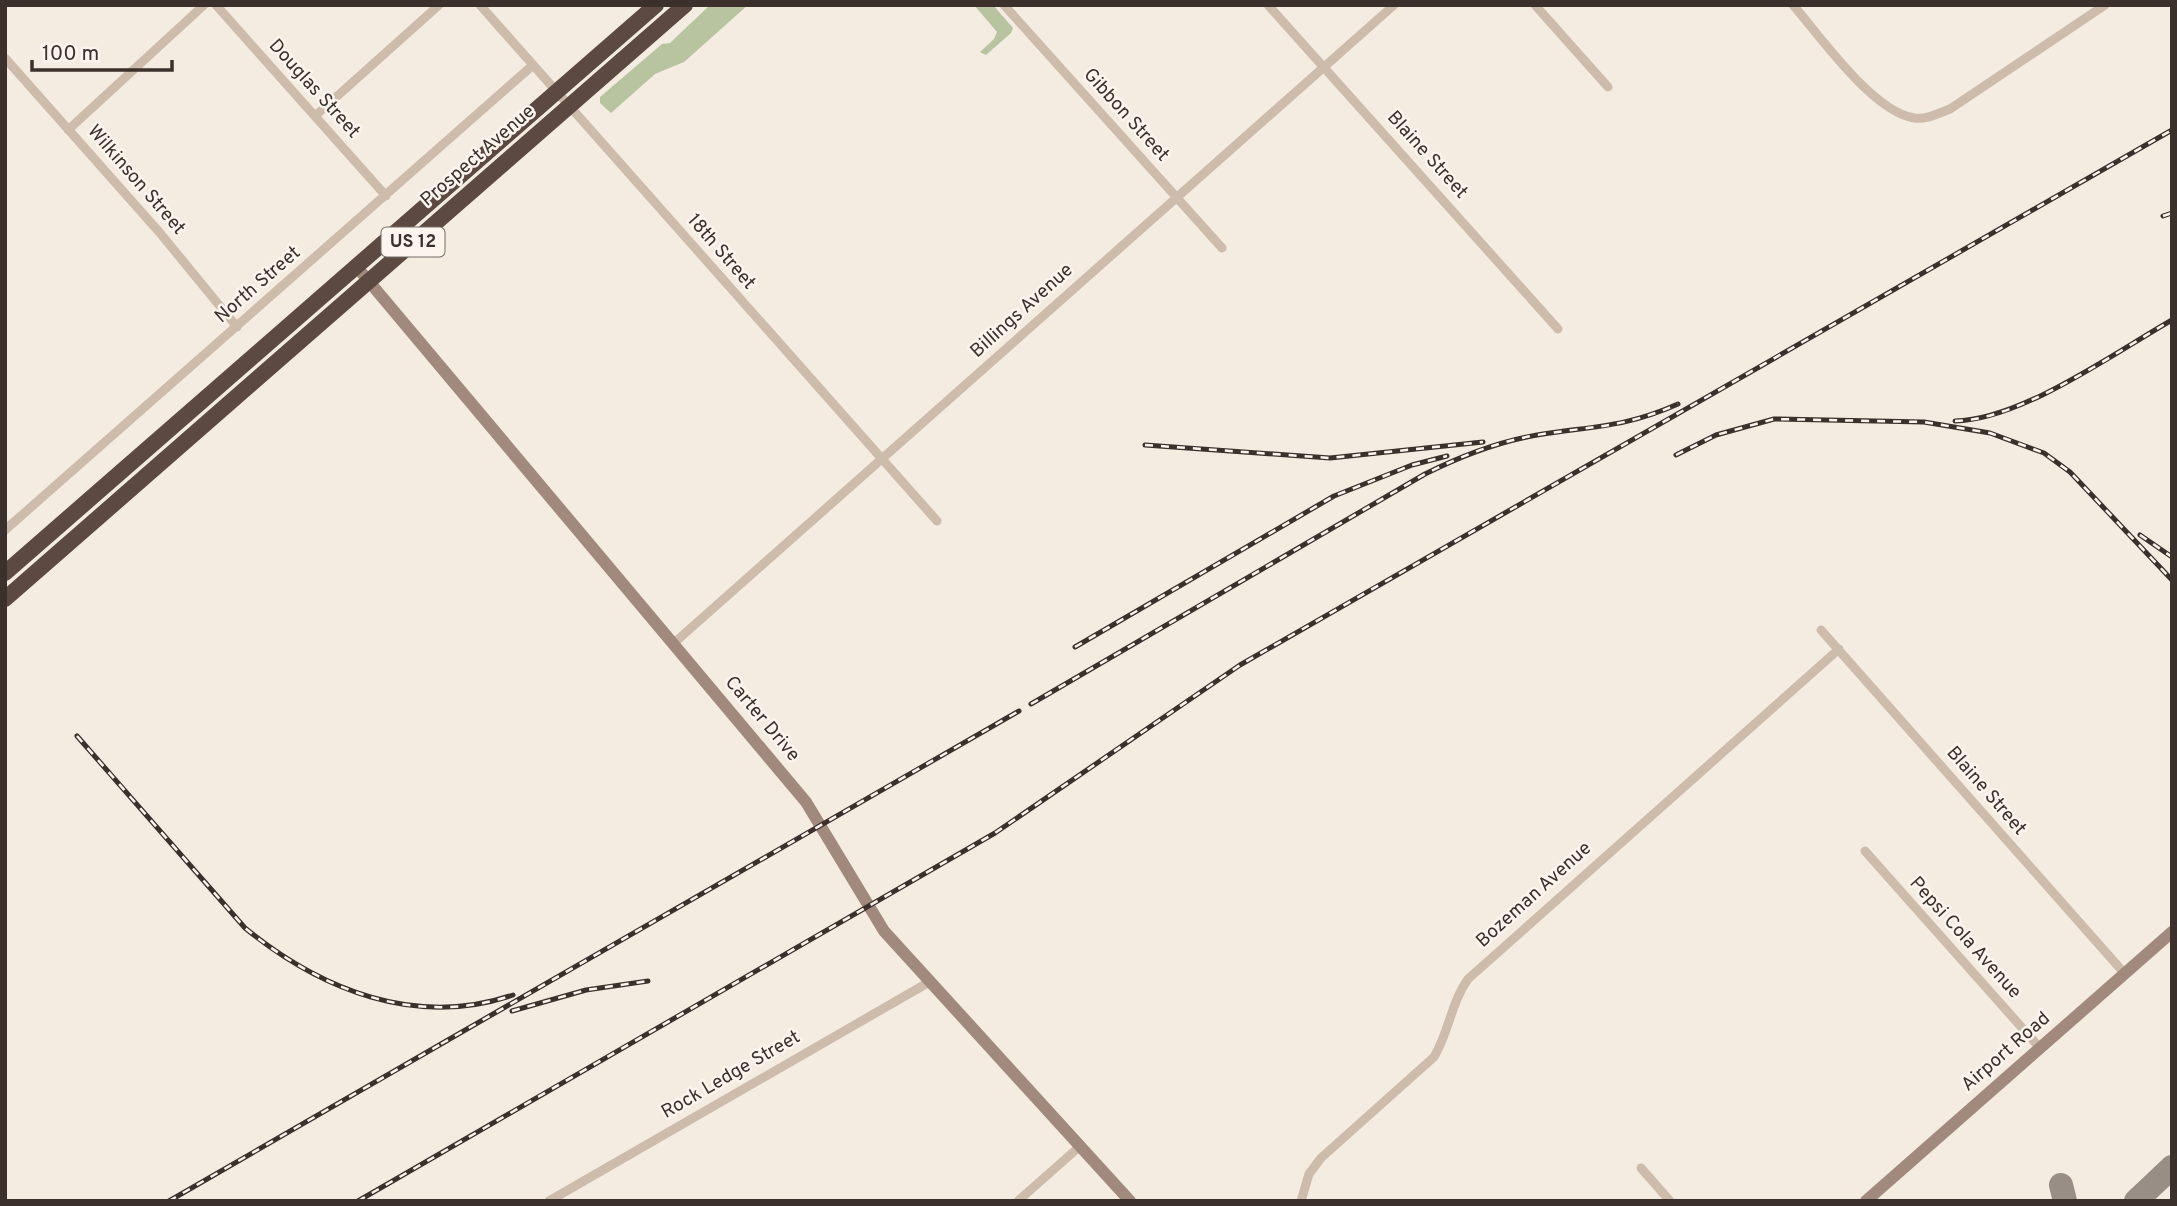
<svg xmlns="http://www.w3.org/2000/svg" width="2177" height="1206" font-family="Overpass,sans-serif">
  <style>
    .green { fill: #b8c4a0 }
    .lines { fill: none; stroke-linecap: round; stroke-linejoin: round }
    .taxiway { stroke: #988e86; stroke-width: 24 }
    .street { stroke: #cdbbac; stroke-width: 9 }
    .secondary { stroke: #a18a7d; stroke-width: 12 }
    .highway { stroke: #5c4a42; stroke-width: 16 }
    .rail-casing { stroke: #3b302b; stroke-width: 5 }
    .rail { stroke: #fbf5ee; stroke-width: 2.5; stroke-dasharray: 8; stroke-linecap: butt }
    .labels { text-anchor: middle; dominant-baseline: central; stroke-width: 5; stroke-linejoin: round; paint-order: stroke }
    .shield { fill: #fbf5ee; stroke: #756b66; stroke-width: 2 }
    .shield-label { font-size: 18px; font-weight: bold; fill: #3b302b }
    .street-label { font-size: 19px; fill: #3b302b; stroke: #fbf5ee }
  </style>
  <rect width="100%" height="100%" fill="#f4ebe1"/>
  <path class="green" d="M710,5H748L684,62L655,74L611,113L600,103V97L662,44L670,43Z
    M974,5H993L1013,28L1011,33L986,55L980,52L994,39L997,32Z"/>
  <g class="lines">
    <path class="taxiway" d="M2061,1185L2065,1201
      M2136,1201L2172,1167"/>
    <path class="street" d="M216,5L386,196
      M480,5L937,521
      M1004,5L1222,248
      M1268,5L1558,329
      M1535,5L1608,87
      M1793,5C1821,37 1872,111 1914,118C1926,120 1939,113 1950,109L2105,5
      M5,58L160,233L237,327
      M315,116L439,5
      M68,130L204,5
      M5,530L533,65
      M1821,630L2125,974
      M674,643L1394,5
      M1865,851L2040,1048
      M1641,1168L1670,1201
      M549,1201L931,981
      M1018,1201L1079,1147
      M1301,1201L1309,1174L1321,1158L1434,1057C1449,1032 1451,1003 1468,979L1839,649"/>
    <path class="secondary" d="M356,266L806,802L884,931L1130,1201
      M1866,1201L2172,932"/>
    <path class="highway" d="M5,573L656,5
      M5,599L685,5"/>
    <defs>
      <path id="rail" d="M2163,216L2172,213
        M1955,421C2021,420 2114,353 2172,320
        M1145,445L1330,458L1483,442
        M1676,455L1716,435L1774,419L1924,422L1990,433L2044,453L2070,472L2172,580
        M2140,535L2172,557
        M1075,647L1334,496L1412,465L1447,456
        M1031,704L1425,474C1461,456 1497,442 1537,435C1592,426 1624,428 1678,404
        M77,736L245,928C321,990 416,1028 513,995
        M512,1011L586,990L648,981
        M441,1044L1019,711
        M169,1201L448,1040
        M358,1201L995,833L1240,665L2172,130"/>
    </defs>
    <use href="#rail" class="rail-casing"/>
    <use href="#rail" class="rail"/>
  </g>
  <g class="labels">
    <rect class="shield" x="381.5" y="227.5" width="63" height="29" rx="5"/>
    <g class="shield-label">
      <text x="413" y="242">US 12</text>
    </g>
    <g class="street-label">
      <text transform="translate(314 89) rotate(48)">Douglas Street</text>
      <text transform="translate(1126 115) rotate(48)">Gibbon Street</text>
      <text transform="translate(1427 155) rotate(48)">Blaine Street</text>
      <text transform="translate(478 156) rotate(-41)">Prospect Avenue</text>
      <text transform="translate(136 180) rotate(49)">Wilkinson Street</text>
      <text transform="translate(721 252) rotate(49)">18th Street</text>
      <text transform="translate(258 285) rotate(-41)">North Street</text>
      <text transform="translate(1022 311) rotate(-42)">Billings Avenue</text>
      <text transform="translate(762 719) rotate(50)">Carter Drive</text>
      <text transform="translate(1986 791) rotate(49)">Blaine Street</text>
      <text transform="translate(1534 895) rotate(-42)">Bozeman Avenue</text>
      <text transform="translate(1965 938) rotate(48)">Pepsi Cola Avenue</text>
      <text transform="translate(2006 1052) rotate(-41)">Airport Road</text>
      <text transform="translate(731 1075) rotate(-30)">Rock Ledge Street</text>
    </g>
  </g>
  <rect width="2177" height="1206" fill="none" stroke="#3b302b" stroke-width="14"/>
  <path d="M32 60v10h140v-10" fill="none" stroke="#3b302b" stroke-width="3.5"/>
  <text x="42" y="60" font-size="21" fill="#3b302b" stroke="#fbf5ee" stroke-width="5" paint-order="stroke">100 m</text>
</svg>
